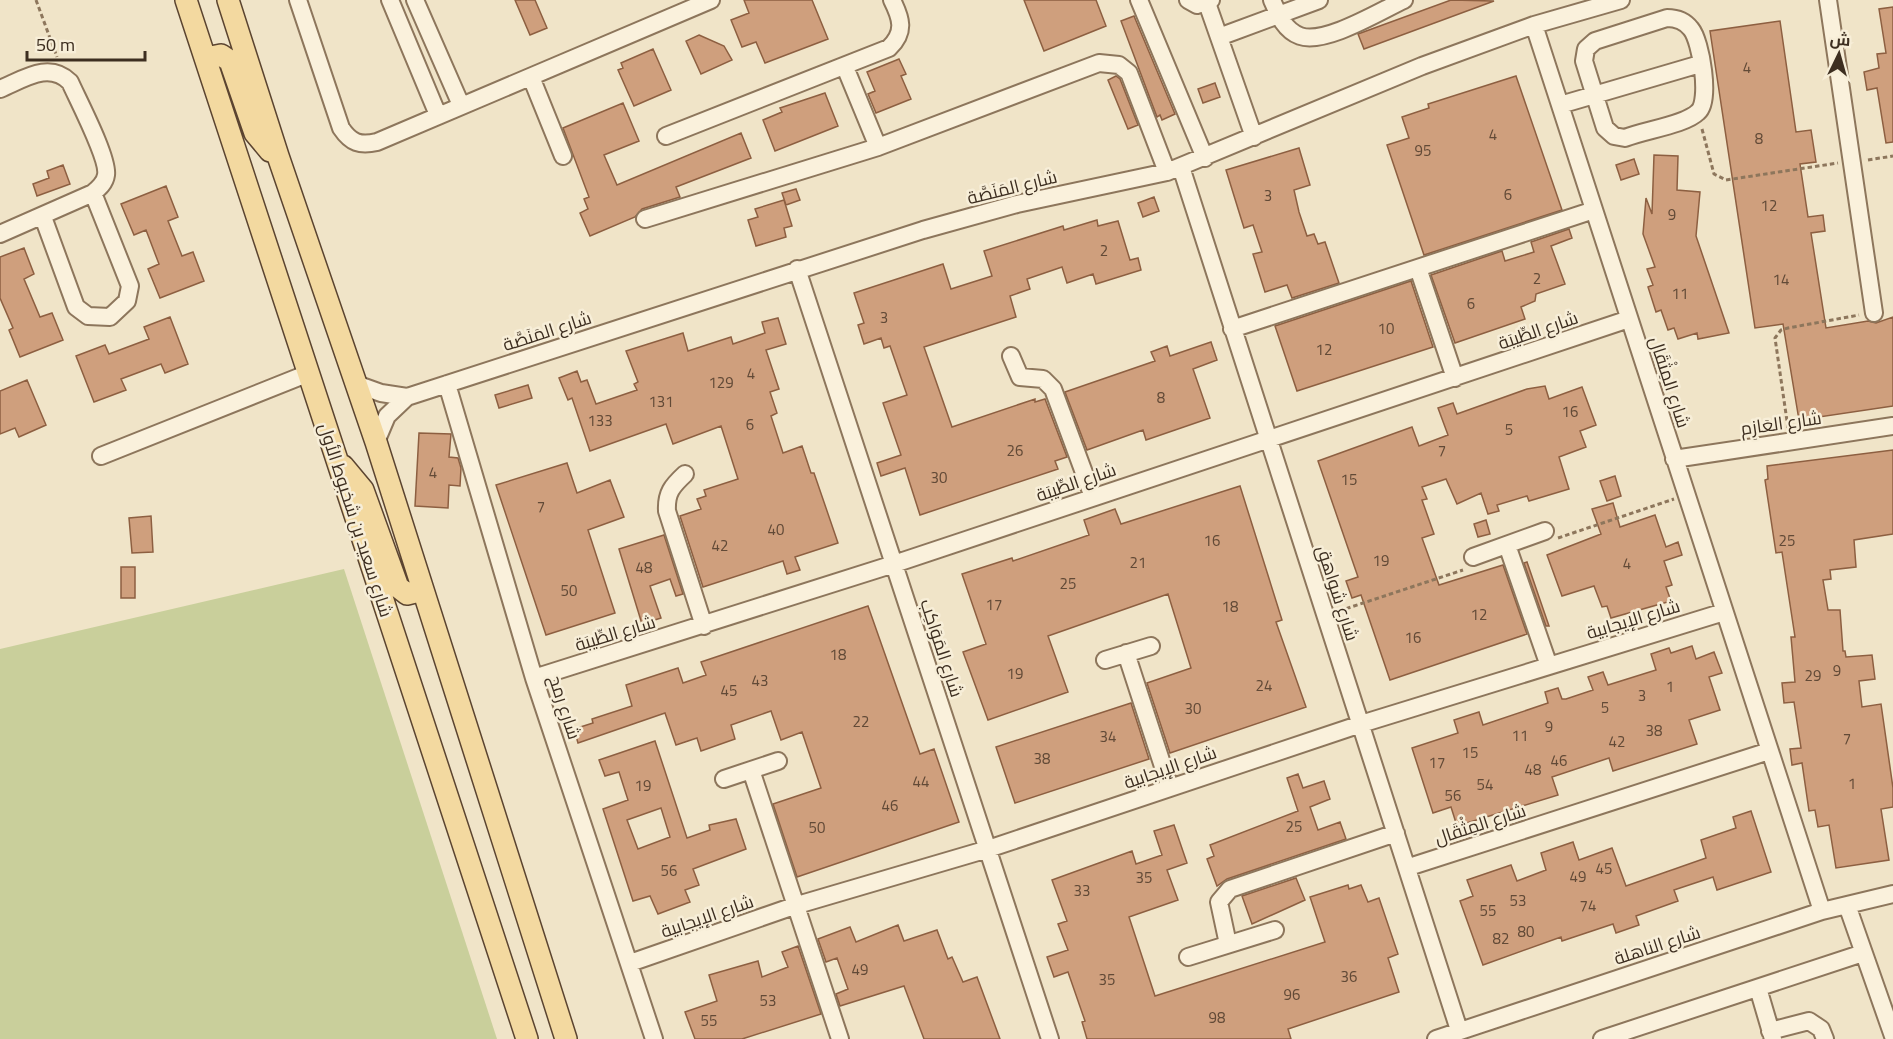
<svg xmlns="http://www.w3.org/2000/svg" width="1893" height="1039" font-family="Georgia,Cairo,serif">
  <style>
    .green { fill: #c9cf9b }
    .building { fill: #cf9f7d; stroke: #8d5f41; stroke-width: 1.5; fill-rule: evenodd }
    .lines { fill: none; stroke-linecap: round; stroke-linejoin: round }
    .minor-casing { stroke: #8d765c; stroke-width: 20 }
    .major-casing { stroke: #5b4430; stroke-width: 24 }
    .path { stroke: #8d765c; stroke-width: 3; stroke-dasharray: 4.5 3; stroke-linecap: butt }
    .minor { stroke: #faf1dc; stroke-width: 16 }
    .major { stroke: #f3d9a0; stroke-width: 21 }
    .labels { text-anchor: middle; dominant-baseline: central; stroke-width: 5; stroke-linejoin: round; paint-order: stroke }
    .number-label { font-size: 15px; fill: #624a37 }
    .street-label { font-size: 18px; fill: #3d2e20; stroke: #f7eed8 }
  </style>
  <rect width="100%" height="100%" fill="#f0e4c8"/>
  <path class="green" d="M344,569L497,1039H0V649Z"/>
  <path class="building" d="M515,0H535L547,28L530,35Z
    M744,0H812L828,39L765,63L756,42L742,47L731,20L749,13Z
    M1024,0H1096L1106,26L1044,51Z
    M1451,0L1494,1L1364,49L1358,34Z
    M1893,7V142L1886,143L1877,88L1867,90L1864,72L1879,68L1877,54L1886,53L1879,9Z
    M1134,16L1175,114L1162,120L1160,115L1157,117L1121,21Z
    M1780,21L1796,132L1811,130L1816,162L1800,164L1808,217L1823,215L1825,231L1811,233L1826,328L1868,321L1876,323L1893,317V406L1799,420L1783,324L1755,328L1710,31Z
    M699,35L724,46L732,60L701,74L686,41Z
    M653,49L671,90L634,106L618,70L623,68L621,63Z
    M899,59L906,74L901,76L911,99L876,113L868,94L875,91L867,72Z
    M1116,76L1120,79L1138,125L1128,129L1108,80Z
    M1516,76L1562,210L1424,255L1387,145L1409,138L1402,117L1429,108L1428,104Z
    M1215,83L1220,97L1203,103L1198,89Z
    M825,93L838,126L775,151L763,120L782,112L780,108Z
    M623,103L639,141L604,155L617,185L741,133L751,158L676,187L680,197L642,209L635,217L590,236L580,213L588,209L584,199L589,197L563,128Z
    M1299,148L1310,185L1294,190L1299,212L1307,236L1314,234L1318,244L1325,242L1339,283L1292,298L1287,285L1265,292L1253,254L1262,252L1253,225L1244,228L1226,170Z
    M1654,155L1678,156L1677,190L1700,192L1696,236L1729,333L1698,339L1697,333L1678,339L1674,328L1668,330L1661,310L1656,312L1648,287L1653,285L1647,269L1655,267L1643,234L1646,198L1652,214Z
    M1634,159L1639,174L1621,180L1616,165Z
    M63,165L70,184L37,196L33,184L49,178L47,171Z
    M166,186L178,217L168,221L182,256L193,252L204,281L160,298L148,269L159,264L146,230L134,235L121,204Z
    M796,189L800,200L786,205L782,193Z
    M1154,197L1159,211L1143,217L1138,203Z
    M784,200L792,226L784,228L786,237L756,246L748,220L758,217L755,209Z
    M1097,220L1098,226L1118,221L1130,260L1138,258L1141,270L1096,284L1093,274L1067,283L1062,267L1027,279L1030,289L1010,296L1016,317L924,347L952,427L1035,399V402L1045,399L1067,457L1055,461L1058,469L920,515L905,468L881,476L877,463L901,455L883,403L907,395L890,346L884,348L881,338L864,344L858,325L864,323L854,293L943,264L951,289L992,276L984,251L1063,226L1064,230Z
    M1569,229L1572,238L1551,246L1565,284L1536,294L1535,301L1521,307L1525,319L1455,343L1431,275L1502,251L1505,261L1534,252L1531,242Z
    M24,248L34,274L24,279L40,317L52,313L63,340L20,357L9,330L13,328L0,298V257Z
    M1411,281L1433,347L1297,391L1275,326Z
    M170,317L188,364L165,373L161,364L121,379L126,390L94,402L76,356L105,345L109,354L149,339L144,327Z
    M778,318L786,344L766,350L779,389L770,392L777,413L771,416L783,453L802,446L811,473H814L838,543L795,557L800,570L787,574L783,561L703,587L680,516L701,509L697,499L706,496L704,490L738,479L721,426L673,444L666,424L590,451L572,398L568,400L559,378L577,371L581,382L587,380L596,404L637,390L634,384L638,382L626,351L683,333L688,351L731,337L733,344L765,333L762,322Z
    M1211,342L1217,360L1193,369L1210,418L1146,440L1143,430L1087,450L1065,392L1155,361L1151,352L1167,346L1170,356Z
    M27,380L46,425L19,437L15,428L0,434V391Z
    M528,385L532,398L499,408L495,395Z
    M1545,386L1549,399L1582,387L1596,425L1580,431L1586,447L1559,457L1569,489L1529,501L1527,496L1497,505L1499,511L1488,514L1481,493L1457,504L1446,479L1422,487L1427,499L1422,500L1434,534L1422,538L1439,585L1503,565L1527,634L1390,680L1361,595L1352,598L1346,581L1358,577L1318,461L1412,427L1419,446L1448,435L1438,408L1453,403L1457,414L1527,389Z
    M419,433L451,434L449,457L458,458L461,468L460,486L449,485L448,508L415,506Z
    M1893,450V534L1854,540L1856,567L1830,570L1831,579L1823,580L1828,610H1840L1843,651H1845L1846,657L1872,655L1875,679L1859,681L1862,707L1881,704L1893,788V807L1881,809L1889,860L1836,868L1829,825L1818,827L1815,810L1809,811L1802,763L1792,765L1790,749L1801,748L1794,702L1784,703L1782,683L1795,682L1791,637H1795L1782,552L1776,553L1765,480L1768,479L1767,466Z
    M567,463L577,493L610,480L624,517L588,530L615,613L546,635L496,485Z
    M1615,476L1621,496L1607,501L1600,481Z
    M1240,486L1282,620L1276,622L1306,707L1170,753L1147,683L1191,668L1168,594L1048,636L1068,692L988,720L963,652L986,644L962,574L1012,558L1013,561L1089,535L1084,520L1115,509L1121,524Z
    M1613,503L1620,527L1655,515L1666,547L1678,542L1682,555L1664,561L1672,585L1666,587L1671,601L1611,618L1607,606L1602,607L1594,586L1562,596L1547,555L1601,534L1592,509Z
    M151,516L153,552L132,553L129,518Z
    M1486,520L1490,534L1478,537L1474,524Z
    M664,535L683,594L676,596L670,579L650,586L661,618L642,624L619,549Z
    M1527,562L1549,626H1546L1524,563Z
    M121,567H135V598H121Z
    M868,606L920,754L934,749L959,822L797,877L773,804L821,788L802,732L781,740L771,711L731,725L735,739L701,751L697,738L676,745L665,713L578,743L574,729L593,723L592,719L632,706L626,685L678,668L683,683L706,675L701,662Z
    M1692,646L1696,659L1714,652L1722,673L1709,677L1720,710L1689,720L1697,744L1613,771L1609,758L1552,777L1558,795L1457,826L1451,807L1433,813L1412,748L1458,733L1454,720L1479,712L1483,725L1548,703L1545,692L1558,688L1562,699H1566L1593,690L1588,677L1603,672L1608,685L1656,670L1651,654L1669,648L1671,653Z
    M1131,703L1149,759L1015,803L996,747Z
    M655,741L687,838L710,830L709,825L736,819L746,849L693,869L699,885L685,890L690,902L658,914L650,896L633,901L603,809L628,800L619,772L605,776L599,760ZM661,808L670,837L638,849L627,820Z
    M1298,774L1303,788L1324,781L1330,799L1310,807L1318,830L1340,822L1346,839L1227,879L1217,886L1207,859L1214,856L1210,845L1298,811L1287,778Z
    M1751,811L1771,872L1717,890L1713,877L1674,890L1678,901L1636,916L1639,925L1616,933L1613,924L1562,941L1561,937L1483,965L1460,901L1473,896L1467,880L1511,865L1517,881L1546,870L1541,853L1573,842L1579,860L1612,848L1626,886L1706,858L1701,840L1736,828L1733,817Z
    M1174,825L1187,863L1167,870L1178,900L1129,917L1155,996L1325,942L1310,897L1348,885L1349,889L1361,885L1368,902L1379,898L1398,954L1388,958L1399,992L1288,1029L1291,1039H1087L1082,1022L1085,1021L1068,972L1054,977L1047,957L1068,950L1058,924L1067,921L1052,880L1132,851L1136,864L1162,855L1154,831Z
    M1296,878L1305,900L1252,924L1242,896Z
    M898,925L904,941L937,930L948,959L952,957L963,982L977,977L1000,1039H924L904,986L840,1006L836,994L848,989L837,958L826,962L818,939L850,927L856,942Z
    M798,946L821,1014L742,1039H695L685,1012L717,1001L709,975L758,961L762,977L788,967L782,952Z"/>
  <g class="lines">
    <defs>
      <path id="minor" d="M298,0L341,128C351,143 360,146 377,142L711,0
        M390,0L438,115
        M415,0L461,105
        M1139,0L1205,158
        M1188,0L1197,5L1211,0
        M1272,0C1278,14 1284,30 1300,36C1325,45 1380,11 1404,0
        M1828,0L1874,313
        M1207,3L1254,137
        M1667,18C1677,18 1685,21 1691,29C1701,41 1711,101 1698,112C1685,125 1644,130 1625,138L1614,136L1605,128L1584,61L1586,49L1595,41Z
        M1534,25L1822,911
        M1219,37L1319,0
        M845,67L878,147
        M531,77L563,156
        M0,89C24,79 49,61 70,82C78,100 109,159 106,175C105,183 99,188 93,193L0,234
        M1560,105L1700,64
        M666,136L889,48C906,32 901,18 892,0
        M1181,167L1459,1030
        M43,217L76,307L88,316L110,317L127,301L130,286L93,193
        M645,219L878,147L1099,63L1119,65L1129,73L1167,172
        M1418,268L1455,378
        M797,269L1050,1039
        M1232,329L1594,210
        M1011,356L1020,377L1043,379L1053,389L1093,497
        M356,384L381,393L407,397
        M447,384L534,678L654,1039
        M376,442L387,416L407,397L923,230L1017,204L1167,172L1422,66L1534,25L1621,0
        M101,456L309,373
        M1674,459L1893,426
        M685,474C672,486 666,493 667,511L704,626
        M1507,545L1549,666
        M1473,557L1545,531
        M1126,653L1170,788
        M1105,660L1151,646
        M534,678L894,564L1629,319
        M751,770L840,1039
        M724,779L778,761
        M1409,867L1769,751
        M1847,905L1893,1036
        M1228,944L1219,902L1230,889L1396,833
        M1188,957L1275,930
        M630,963L794,906L988,849L1361,724L1724,612
        M1758,988L1773,1039
        M1770,1031L1809,1021L1821,1029L1825,1039
        M1436,1039L1822,911L1893,894
        M1602,1039L1863,953"/>
      <path id="major" d="M186,0L527,1039
        M228,0L278,156L376,442L566,1039
        M207,61L211,57L221,55L230,61L255,133L270,151
        M343,466L363,490L398,587L407,594L423,590"/>
    </defs>
    <use href="#minor" class="minor-casing"/>
    <use href="#major" class="major-casing"/>
    <path class="path" d="M36,0L57,57
      M1702,129L1714,174L1726,180L1838,163
      M1868,160L1893,156
      M1788,428L1775,338L1781,330L1788,328L1859,315
      M1558,538L1674,499
      M1339,611L1463,570"/>
    <use href="#minor" class="minor"/>
    <use href="#major" class="major"/>
  </g>
  <g class="labels">
    <g class="number-label">
      <text x="1747" y="67">4</text>
      <text x="1493" y="134">4</text>
      <text x="1759" y="138">8</text>
      <text x="1423" y="150">95</text>
      <text x="1508" y="194">6</text>
      <text x="1268" y="195">3</text>
      <text x="1769" y="205">12</text>
      <text x="1672" y="214">9</text>
      <text x="1104" y="250">2</text>
      <text x="1537" y="278">2</text>
      <text x="1781" y="279">14</text>
      <text x="1680" y="293">11</text>
      <text x="1471" y="303">6</text>
      <text x="884" y="317">3</text>
      <text x="1386" y="328">10</text>
      <text x="1324" y="349">12</text>
      <text x="751" y="373">4</text>
      <text x="721" y="382">129</text>
      <text x="1161" y="397">8</text>
      <text x="661" y="401">131</text>
      <text x="1570" y="411">16</text>
      <text x="600" y="420">133</text>
      <text x="750" y="424">6</text>
      <text x="1509" y="429">5</text>
      <text x="1015" y="450">26</text>
      <text x="1442" y="450">7</text>
      <text x="433" y="472">4</text>
      <text x="939" y="477">30</text>
      <text x="1349" y="479">15</text>
      <text x="541" y="506">7</text>
      <text x="776" y="529">40</text>
      <text x="1212" y="540">16</text>
      <text x="1787" y="540">25</text>
      <text x="720" y="545">42</text>
      <text x="1381" y="560">19</text>
      <text x="1138" y="562">21</text>
      <text x="1627" y="563">4</text>
      <text x="644" y="567">48</text>
      <text x="1068" y="583">25</text>
      <text x="569" y="590">50</text>
      <text x="994" y="604">17</text>
      <text x="1230" y="606">18</text>
      <text x="1479" y="614">12</text>
      <text x="1413" y="637">16</text>
      <text x="838" y="654">18</text>
      <text x="1837" y="670">9</text>
      <text x="1015" y="673">19</text>
      <text x="1813" y="675">29</text>
      <text x="760" y="680">43</text>
      <text x="1264" y="685">24</text>
      <text x="1670" y="686">1</text>
      <text x="729" y="690">45</text>
      <text x="1642" y="695">3</text>
      <text x="1605" y="707">5</text>
      <text x="1193" y="708">30</text>
      <text x="861" y="721">22</text>
      <text x="1549" y="726">9</text>
      <text x="1654" y="730">38</text>
      <text x="1520" y="735">11</text>
      <text x="1108" y="736">34</text>
      <text x="1847" y="738">7</text>
      <text x="1617" y="741">42</text>
      <text x="1470" y="752">15</text>
      <text x="1042" y="758">38</text>
      <text x="1559" y="760">46</text>
      <text x="1437" y="762">17</text>
      <text x="1533" y="769">48</text>
      <text x="921" y="781">44</text>
      <text x="1852" y="783">1</text>
      <text x="1485" y="784">54</text>
      <text x="643" y="785">19</text>
      <text x="1453" y="795">56</text>
      <text x="890" y="805">46</text>
      <text x="1294" y="826">25</text>
      <text x="817" y="827">50</text>
      <text x="1604" y="868">45</text>
      <text x="669" y="870">56</text>
      <text x="1578" y="876">49</text>
      <text x="1144" y="877">35</text>
      <text x="1082" y="890">33</text>
      <text x="1518" y="900">53</text>
      <text x="1588" y="905">74</text>
      <text x="1488" y="910">55</text>
      <text x="1526" y="931">80</text>
      <text x="1501" y="938">82</text>
      <text x="860" y="969">49</text>
      <text x="1349" y="976">36</text>
      <text x="1107" y="979">35</text>
      <text x="1292" y="994">96</text>
      <text x="768" y="1000">53</text>
      <text x="1217" y="1017">98</text>
      <text x="709" y="1020">55</text>
    </g>
    <g class="street-label">
      <text transform="translate(1012 187) rotate(-14)">شارع المَنَصَّة</text>
      <text transform="translate(1538 330) rotate(-19)">شارع الطِّيبَة</text>
      <text transform="translate(547 331) rotate(-18)">شارع المَنَصَّة</text>
      <text transform="translate(1670 382) rotate(72)">شارع المِثْقَال</text>
      <text transform="translate(1781 423) rotate(-8)">شارع العَازِم</text>
      <text transform="translate(1076 482) rotate(-19)">شارع الطِّيبَة</text>
      <text transform="translate(356 520) rotate(72)">شارع سعيد بن شخبوط الأول</text>
      <text transform="translate(1338 593) rotate(72)">شارع شواهق</text>
      <text transform="translate(1633 619) rotate(-17)">شارع الإيجابية</text>
      <text transform="translate(615 633) rotate(-17)">شارع الطِّيبَة</text>
      <text transform="translate(942 648) rotate(72)">شارع المَوَاكِب</text>
      <text transform="translate(565 707) rotate(72)">شارع رمح</text>
      <text transform="translate(1170 767) rotate(-19)">شارع الإيجابية</text>
      <text transform="translate(1480 824) rotate(-18)">شارع المِثْقَال</text>
      <text transform="translate(707 916) rotate(-19)">شارع الإيجابية</text>
      <text transform="translate(1657 945) rotate(-18)">شارع الناهلة</text>
    </g>
  </g>
  <g transform="translate(1839 54) rotate(5)" stroke="#f7eed8" stroke-width="4.5" paint-order="stroke">
  <path d="M0-4.5L10 22L0 15L-10 22Z" fill="#3d2e20"/>
  <text y="-9" font-size="16" font-weight="bold" text-anchor="middle" fill="#3d2e20">ش</text>
  </g>
  <path d="M27 51v9h118v-9" fill="none" stroke="#3d2e20" stroke-width="3"/>
  <text x="36" y="51" font-size="18" fill="#3d2e20" stroke="#f7eed8" stroke-width="4.5" paint-order="stroke">50 m</text>
</svg>
